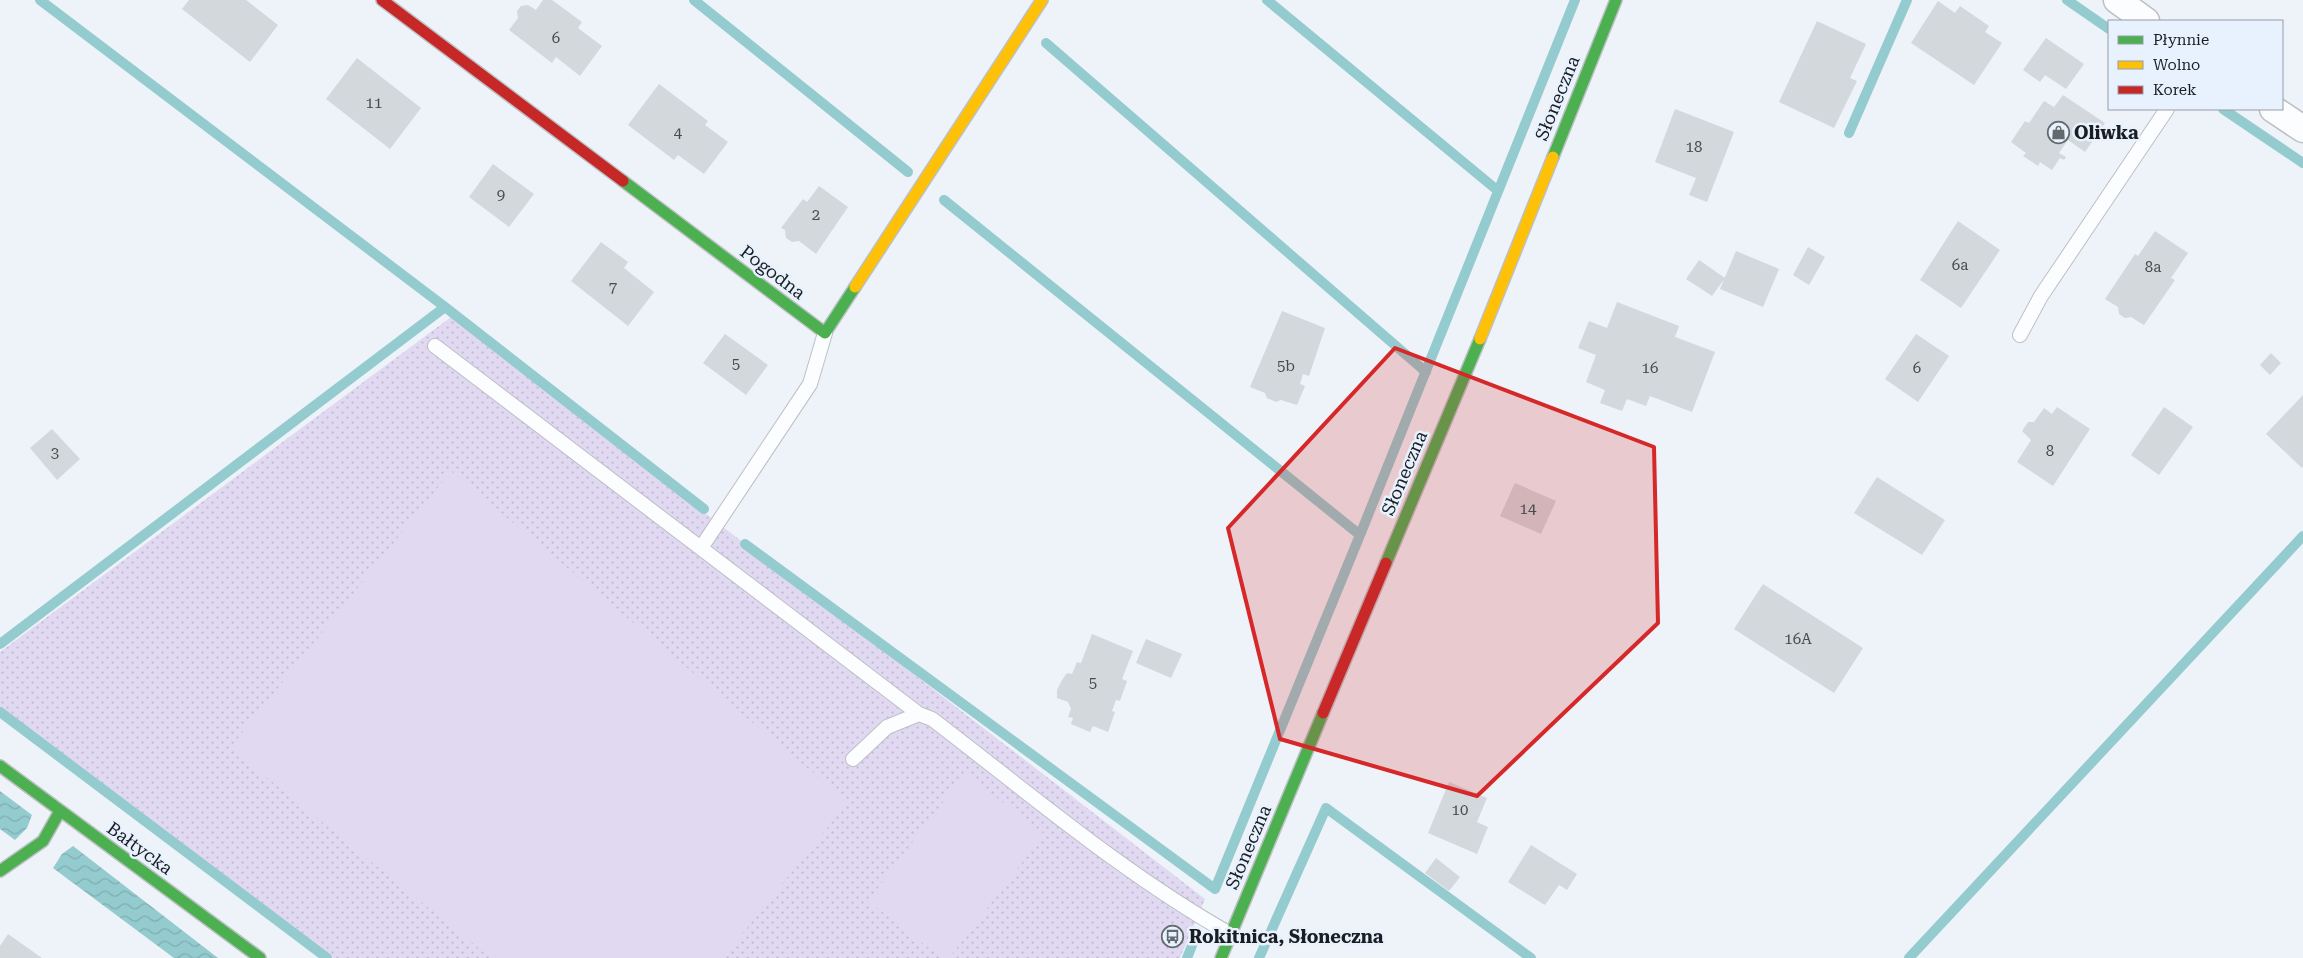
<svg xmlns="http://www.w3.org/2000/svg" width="2303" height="958" font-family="'Roboto Serif',serif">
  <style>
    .grass { fill: url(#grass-dots) }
    .garden { fill: #e0d9f1 }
    .water { fill: url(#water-waves) }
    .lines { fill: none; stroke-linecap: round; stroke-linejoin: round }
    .stream { stroke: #94cbcf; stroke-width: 10 }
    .building { fill: #d2d8dc }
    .lane-casing { stroke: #bcc0c5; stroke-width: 16 }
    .street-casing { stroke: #bcc0c5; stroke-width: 29 }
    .fast-casing { stroke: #bcc0c5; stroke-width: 14 }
    .slow-casing { stroke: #bcc0c5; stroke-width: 14 }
    .jam-casing { stroke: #bcc0c5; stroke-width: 14 }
    .lane { stroke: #fcfdfe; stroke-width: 14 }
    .street { stroke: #fcfdfe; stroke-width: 26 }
    .fast { stroke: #4caf50; stroke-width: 11 }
    .slow { stroke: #ffc107; stroke-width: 11 }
    .jam { stroke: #c62828; stroke-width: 11 }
    .marked { fill: #d62828; fill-opacity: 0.2; stroke: #d62828; stroke-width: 4; stroke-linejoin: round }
    .labels { text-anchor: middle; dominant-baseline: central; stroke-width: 5; stroke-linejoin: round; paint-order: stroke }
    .number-label { font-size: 15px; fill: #484c50 }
    .street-label { font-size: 18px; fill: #1a1e22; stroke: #e8f2fe }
    .poi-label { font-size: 18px; font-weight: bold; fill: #1a1e22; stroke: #e8f2fe; text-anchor: start }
  </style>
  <defs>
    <pattern id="grass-dots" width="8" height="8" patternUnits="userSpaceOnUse" patternTransform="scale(1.25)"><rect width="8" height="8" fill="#e0d9f1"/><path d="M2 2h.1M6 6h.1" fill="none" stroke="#c0bace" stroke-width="1.8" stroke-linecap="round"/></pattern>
    <pattern id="water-waves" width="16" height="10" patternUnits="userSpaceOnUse" patternTransform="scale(1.25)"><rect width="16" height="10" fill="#94cbcf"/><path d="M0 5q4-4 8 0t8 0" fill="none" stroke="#7faeb1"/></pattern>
  </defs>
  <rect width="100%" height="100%" fill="#edf3f9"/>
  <path class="grass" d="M451,317L1205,899L1180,958H333L0,707V652Z"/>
  <path class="garden" d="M451,471L848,802L723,958H491L230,748Z
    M965,773L1044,834L949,958H942L868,901Z"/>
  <path class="water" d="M0,791L32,815L27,828L15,840L0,829Z
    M73,846L77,849L218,958H174L53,868L62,854Z"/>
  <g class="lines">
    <path class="stream" d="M40,0L445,307L704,509
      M694,0L908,172
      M1267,0L1497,190
      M2067,0L2109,29
      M1046,43L1426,372
      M2223,109L2303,163
      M1849,133L1907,0
      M944,200L1360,535
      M745,544L1215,889L1360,535L1575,0
      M0,644L445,307
      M0,712L327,958
      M1187,958L1193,943
      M1259,958L1326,808L1531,958
      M1909,958L2303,536"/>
  </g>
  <path class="building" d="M189,0H246L278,25L250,62L182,9Z
    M543,0H552L582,22L578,28L602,46L580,76L556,57L552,63L509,30L518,18L517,11L521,6L528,5L536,10Z
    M1938,1L1955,13L1960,6L1989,26L1985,32L2002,43L1974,85L1911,43Z
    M1817,21L1866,44L1850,78L1857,81L1834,128L1779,102Z
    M2046,38L2084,64L2066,89L2045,75L2040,82L2023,70Z
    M357,58L421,108L390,149L326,99Z
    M659,84L708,121L705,125L728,142L704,174L678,155L674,160L628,125Z
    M2063,95L2105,123L2085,152L2068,140L2059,153L2066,157L2064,160L2060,158L2052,170L2040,162L2038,166L2023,156L2026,153L2011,142L2025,121L2029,123L2044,101L2054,107Z
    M1675,109L1734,132L1707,202L1689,195L1696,178L1655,162Z
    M493,164L534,194L509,227L469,197Z
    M819,186L848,207L816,254L799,241L792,242L786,238L785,230L781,228L803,199L807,202Z
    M1958,221L2000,250L1961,308L1920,280Z
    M2155,231L2188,253L2171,278L2175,280L2144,325L2131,317L2125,318L2119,314L2118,307L2105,299L2135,254L2138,256Z
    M601,242L628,262L624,268L654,292L628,326L571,281Z
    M1808,247L1825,257L1809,285L1793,275Z
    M1736,251L1779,269L1763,307L1720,289Z
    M1699,260L1725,278L1712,296L1686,279Z
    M1617,302L1679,326L1675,337L1715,352L1692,412L1650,396L1646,406L1627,399L1622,411L1600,403L1605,390L1586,382L1596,355L1578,348L1589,321L1607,328Z
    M1282,311L1325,328L1309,376L1303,374L1300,384L1305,386L1297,405L1281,400L1276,402L1267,398L1265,393L1250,387Z
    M725,334L768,365L746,395L703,363Z
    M1916,334L1949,356L1918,402L1885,379Z
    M2271,353L2281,363L2270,375L2260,365Z
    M2303,395V466L2302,468L2266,434Z
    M2057,407L2090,429L2053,486L2017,462L2031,440L2022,431L2028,422H2034L2044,408L2052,414Z
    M2164,407L2193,427L2159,475L2131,455Z
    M52,429L80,459L57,480L30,448Z
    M1877,477L1945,520L1922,555L1854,513Z
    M1515,483L1556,501L1541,534L1500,516Z
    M1763,584L1863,648L1834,693L1734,629Z
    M1092,634L1133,651L1122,679L1127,681L1120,701L1116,700L1112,711L1115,712L1108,732L1093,726L1090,732L1071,724L1073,718L1068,717L1071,709L1068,702L1057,698V690L1062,680L1067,673L1072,674L1077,662L1081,663Z
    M1146,639L1182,654L1171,678L1136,663Z
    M1449,782L1487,798L1477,822L1488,827L1477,854L1428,833Z
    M1531,845L1577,874L1567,890L1559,885L1545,905L1508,882Z
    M1436,858L1460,877L1449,891L1425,873Z
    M8,934L42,958H0V946Z"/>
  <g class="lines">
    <defs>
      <path id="lane" d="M2020,335L2041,296L2167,109
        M435,346L919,714
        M701,548L810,384L825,333
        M853,759L887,727L919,714L932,719C1029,793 1124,874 1230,934"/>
      <path id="street" d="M2117,0L2146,21
        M2273,109L2303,129"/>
      <path id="fast" d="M1553,157L1616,0
        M623,181L825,333L855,287
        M1386,563L1480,339
        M0,766L260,958
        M0,871L43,841L60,811
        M1221,958L1323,713"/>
      <path id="slow" d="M855,287L1042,0
        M1480,339L1553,157"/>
      <path id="jam" d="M382,0L623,181
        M1323,713L1386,563"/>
    </defs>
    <use href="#lane" class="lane-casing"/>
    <use href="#street" class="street-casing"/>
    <use href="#fast" class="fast-casing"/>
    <use href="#slow" class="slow-casing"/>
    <use href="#jam" class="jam-casing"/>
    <use href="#lane" class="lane"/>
    <use href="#street" class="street"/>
    <use href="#fast" class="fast"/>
    <use href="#slow" class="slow"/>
    <use href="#jam" class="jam"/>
  </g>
  <path class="marked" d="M1395,348L1654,447L1658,623L1477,796L1280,739L1228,528Z"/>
  <defs>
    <symbol id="shop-ring" viewBox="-11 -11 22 22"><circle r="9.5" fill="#e8f2fe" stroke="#64696d" stroke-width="1.5"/><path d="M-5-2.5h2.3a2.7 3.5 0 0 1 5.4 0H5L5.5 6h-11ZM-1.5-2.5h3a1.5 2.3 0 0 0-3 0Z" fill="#64696d"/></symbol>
    <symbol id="bus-ring" viewBox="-11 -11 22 22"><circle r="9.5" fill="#e8f2fe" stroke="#64696d" stroke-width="1.5"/><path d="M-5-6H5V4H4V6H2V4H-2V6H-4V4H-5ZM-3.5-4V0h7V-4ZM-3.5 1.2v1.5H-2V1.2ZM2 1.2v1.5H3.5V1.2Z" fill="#64696d"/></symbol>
  </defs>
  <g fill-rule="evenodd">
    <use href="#shop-ring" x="2046" y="120" width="25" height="25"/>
    <use href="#bus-ring" x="1160" y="924" width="25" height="25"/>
  </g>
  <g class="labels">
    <g class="number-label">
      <text x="556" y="38">6</text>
      <text x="374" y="103">11</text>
      <text x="678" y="133">4</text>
      <text x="1694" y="147">18</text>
      <text x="501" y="195">9</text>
      <text x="816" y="215">2</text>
      <text x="1960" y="265">6a</text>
      <text x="2153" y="267">8a</text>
      <text x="613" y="287">7</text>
      <text x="736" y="364">5</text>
      <text x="1286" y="366">5b</text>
      <text x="1650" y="368">16</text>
      <text x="1917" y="368">6</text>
      <text x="2050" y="451">8</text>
      <text x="55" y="453">3</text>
      <text x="1528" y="509">14</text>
      <text x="1798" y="639">16A</text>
      <text x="1093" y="683">5</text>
      <text x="1460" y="810">10</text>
    </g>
    <g class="street-label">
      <text transform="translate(1557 98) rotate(-68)">Słoneczna</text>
      <text transform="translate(773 272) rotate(37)">Pogodna</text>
      <text transform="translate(1404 473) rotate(-67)">Słoneczna</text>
      <text transform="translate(1248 847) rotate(-67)">Słoneczna</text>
      <text transform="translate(140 848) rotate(36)">Bałtycka</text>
    </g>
    <g class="poi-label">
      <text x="2074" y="132">Oliwka</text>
      <text x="1189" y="936">Rokitnica, Słoneczna</text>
    </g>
  </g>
  <rect x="2108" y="20" width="175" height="90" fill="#e8f2fe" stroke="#969da6"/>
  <rect x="2118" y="36" width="25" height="8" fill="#4caf50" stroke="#969da6"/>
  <text x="2153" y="45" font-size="15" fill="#1a1e22">Płynnie</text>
  <rect x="2118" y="61" width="25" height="8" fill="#ffc107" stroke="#969da6"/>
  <text x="2153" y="70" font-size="15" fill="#1a1e22">Wolno</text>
  <rect x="2118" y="86" width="25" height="8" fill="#c62828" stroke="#969da6"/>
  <text x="2153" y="95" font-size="15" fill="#1a1e22">Korek</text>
</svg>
